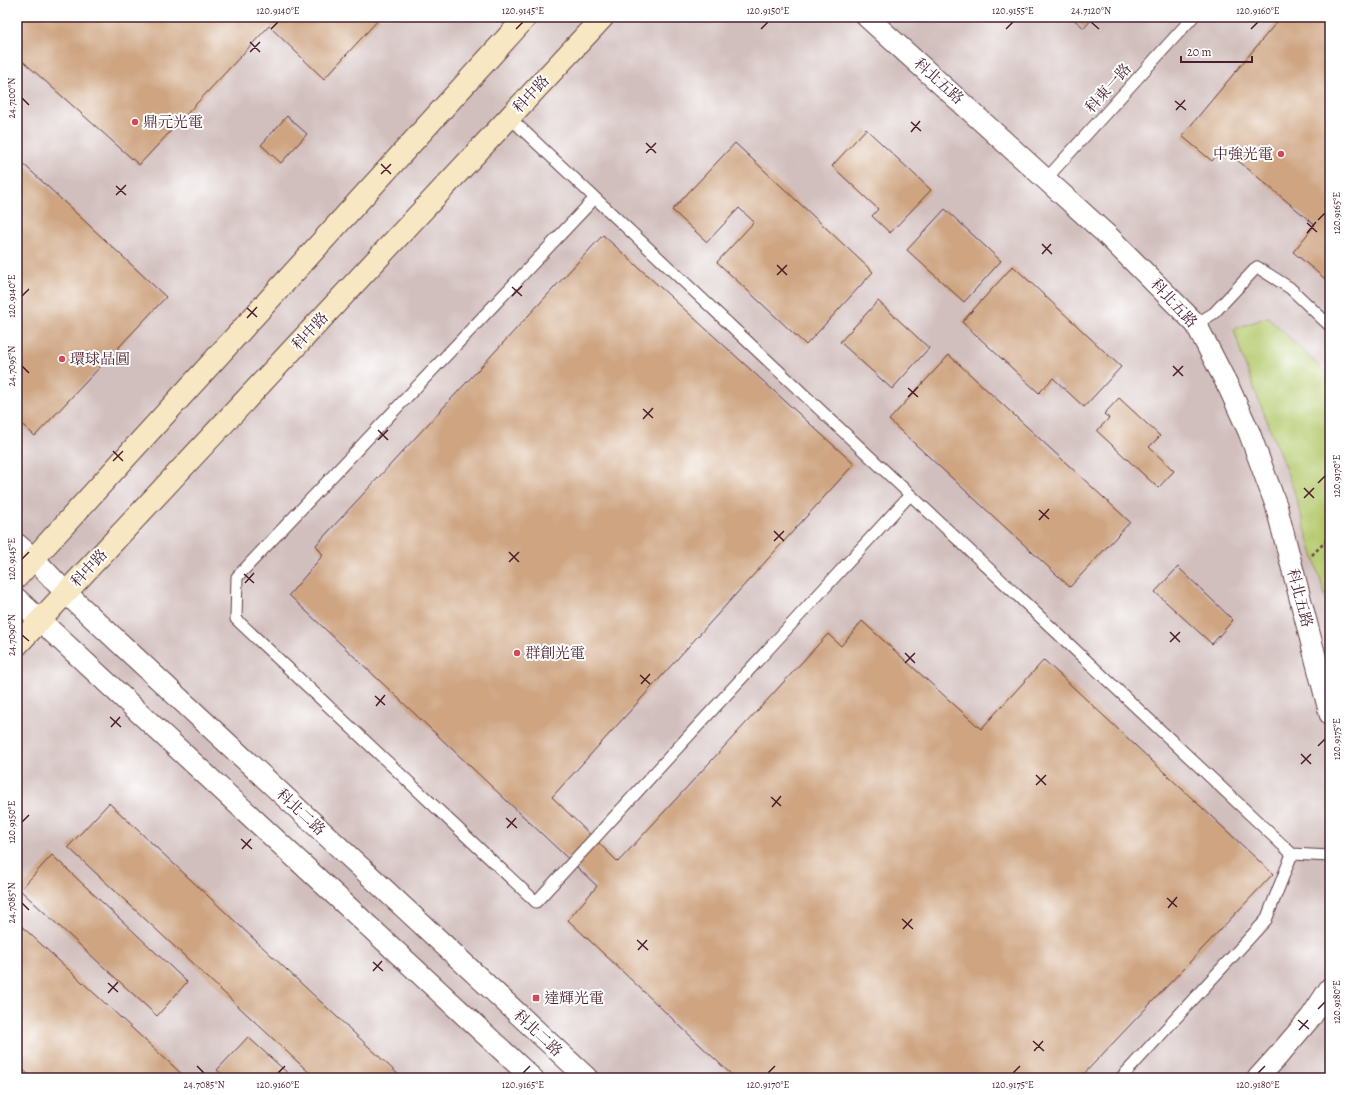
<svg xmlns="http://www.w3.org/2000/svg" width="1347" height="1095" font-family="Alegreya,'Noto Serif TC',serif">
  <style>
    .industrial { fill: #d1bfbd }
    .green { fill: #b5ca6e; stroke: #80744c }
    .building { fill: #cea481 }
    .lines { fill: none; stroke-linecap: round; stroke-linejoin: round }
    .lane-casing { stroke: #623c41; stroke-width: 13 }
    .street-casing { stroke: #623c41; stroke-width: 23 }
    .secondary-casing { stroke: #623c41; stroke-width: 24 }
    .path { stroke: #623c41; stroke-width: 2.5; stroke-dasharray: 3 3; stroke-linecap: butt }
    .lane { stroke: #fff; stroke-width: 11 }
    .street { stroke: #fff; stroke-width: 21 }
    .secondary { stroke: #f7e8c3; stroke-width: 22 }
    .ticks { fill: none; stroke: #4a1f2b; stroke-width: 1.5 }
    .poi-dot { fill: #d1495b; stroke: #fff; stroke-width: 1.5 }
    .labels { text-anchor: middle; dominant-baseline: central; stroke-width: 4; stroke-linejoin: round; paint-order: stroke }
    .street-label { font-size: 15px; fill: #4a1f2b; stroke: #fff }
    .poi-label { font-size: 15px; fill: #4a1f2b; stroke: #fff; text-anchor: start }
    .neatline { fill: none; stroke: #4a1f2b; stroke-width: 1.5 }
    .ticks-label { font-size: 10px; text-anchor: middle; fill: #4a1f2b }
  </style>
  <rect width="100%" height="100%" fill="#fff"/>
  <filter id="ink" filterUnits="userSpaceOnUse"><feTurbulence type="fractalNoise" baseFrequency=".025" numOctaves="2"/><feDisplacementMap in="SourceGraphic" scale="8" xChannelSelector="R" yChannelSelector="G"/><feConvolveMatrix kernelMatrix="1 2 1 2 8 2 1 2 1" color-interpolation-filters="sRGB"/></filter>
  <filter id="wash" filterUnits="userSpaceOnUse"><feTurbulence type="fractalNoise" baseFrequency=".012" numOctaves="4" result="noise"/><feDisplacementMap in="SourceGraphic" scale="16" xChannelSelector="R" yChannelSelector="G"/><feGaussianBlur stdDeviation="0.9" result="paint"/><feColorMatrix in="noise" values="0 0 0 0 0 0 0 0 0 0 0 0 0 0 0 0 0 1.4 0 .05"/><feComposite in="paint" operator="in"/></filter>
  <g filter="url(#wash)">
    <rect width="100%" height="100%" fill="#ede0bf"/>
    <path class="industrial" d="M17,17H1330V1078H17Z"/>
    <path class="green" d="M1268,317L1330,377V612L1293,488L1242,357L1234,329Z"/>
    <g id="blocks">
      <path class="building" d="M17,17H379L380,18L324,79L269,26L139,165L17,56Z
        M1071,17H1094L1084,28Z
        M1281,17H1330V283L1293,252L1315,225L1223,148L1212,161L1182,136Z
        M287,116L307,134L281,163L261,145Z
        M866,129L931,190L890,233L872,216L878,209L832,166Z
        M735,143L873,272L806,345L717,262L754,222L739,208L707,242L672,210Z
        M17,158L166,297L35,436L17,420Z
        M945,209L1001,261L964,302L907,250Z
        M603,235L854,464L552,797L618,862L828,634L841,646L862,621L981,729L1044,660L1273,874L1080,1078H735L568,920L597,886L289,595L323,555L316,545Z
        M1013,266L1121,367L1084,407L1053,378L1039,393L962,322Z
        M878,301L929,348L892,389L840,342Z
        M949,355L1130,522L1070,587L889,420Z
        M1119,398L1160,436L1149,447L1174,471L1158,488L1097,431L1109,418L1104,414Z
        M1178,567L1233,620L1212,644L1155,592Z
        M109,803L402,1078H315L68,847Z
        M52,855L187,982L157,1016L20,890Z
        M17,922L186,1078H32L17,1064Z
        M248,1037L293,1078H226L217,1070Z"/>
    </g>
  </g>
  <g filter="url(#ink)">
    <use href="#blocks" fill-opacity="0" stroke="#623c41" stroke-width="1"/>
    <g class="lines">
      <defs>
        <path id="lane" d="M509,117L1292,854L1330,856
          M1046,179L1193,17
          M595,198L237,577L236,619L536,902L910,495
          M1196,324L1214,313L1257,267L1290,288L1330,326
          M1121,1078L1266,920L1292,854"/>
        <path id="street" d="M867,17L1107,235L1196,324L1230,390L1249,432L1276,505L1330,714
          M17,544L34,559L66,593L587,1078
          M17,599L532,1078
          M1258,1078L1277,1057L1311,1017L1330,988"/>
        <path id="secondary" d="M17,577L526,17
          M17,645L603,17"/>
      </defs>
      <use href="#lane" class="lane-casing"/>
      <use href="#street" class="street-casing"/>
      <use href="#secondary" class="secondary-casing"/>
      <path class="path" d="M1312,555L1330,537"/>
      <use href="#lane" class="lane"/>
      <use href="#street" class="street"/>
      <use href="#secondary" class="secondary"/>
    </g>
  </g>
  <path class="ticks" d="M1091,22L1099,29M271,29L278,22M516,29L523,22M761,29L768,22M1006,29L1013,22M1251,29L1258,22M250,42L260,52M250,52L260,42M22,98L29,105M1175,101L1186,110M1176,110L1185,100M911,122L921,131M911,132L920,121M646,143L656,153M646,153L656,143M381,164L391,174M381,174L391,164M116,186L126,195M116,195L126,185M1318,220L1325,213M1307,223L1317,232M1307,233L1316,222M1042,244L1052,254M1042,254L1051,244M777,265L787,275M777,275L787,265M512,287L522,296M22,296L29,289M512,296L522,286M247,308L257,317M247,318L257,307M22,366L29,373M1173,366L1183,376M1173,376L1183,366M908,388L918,397M908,397L918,387M643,409L653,418M643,419L653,408M378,430L388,440M378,440L388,430M113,451L123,461M113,461L123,451M1318,483L1325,476M1304,488L1314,498M1304,498L1314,488M1039,510L1049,519M1039,520L1049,509M774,531L784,541M774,541L784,531M509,552L519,562M22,559L29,552M509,562L519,552M244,574L254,583M245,583L254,573M1170,632L1180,642M22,635L29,641M1170,642L1180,632M905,653L915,663M905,663L915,653M640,675L650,684M641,684L650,674M375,696L385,705M376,706L385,695M110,717L121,727M111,727L120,717M1318,746L1325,739M1301,754L1311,764M1301,764L1311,754M1036,775L1046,785M1036,785L1046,775M771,797L781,806M772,807L781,796M506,818L517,828M22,822L29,815M507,828L516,818M241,839L252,849M242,849L251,839M1167,898L1177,907M22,903L29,910M1168,908L1177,897M902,919L913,929M903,929L912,919M637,940L648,950M638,950L647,940M373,962L383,971M373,971L382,961M108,983L118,992M108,993L118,982M1318,1009L1325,1002M1298,1020L1309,1029M1299,1030L1308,1020M1033,1041L1044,1051M1034,1051L1043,1041M197,1066L204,1073M278,1073L285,1066M523,1073L530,1066M768,1073L775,1066M1013,1073L1020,1066M1258,1073L1265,1066"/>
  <g class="poi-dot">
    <circle cx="135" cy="122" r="4"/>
    <circle cx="1281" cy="154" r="4"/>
    <circle cx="62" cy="359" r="4"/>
    <circle cx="517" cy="653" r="4"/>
    <rect x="532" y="994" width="8" height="8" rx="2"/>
  </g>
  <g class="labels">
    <g class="street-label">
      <text transform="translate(939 81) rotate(42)">科北五路</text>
      <text transform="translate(1108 88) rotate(-48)">科東一路</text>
      <text transform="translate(531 94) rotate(-47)">科中路</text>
      <text transform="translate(1174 303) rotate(47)">科北五路</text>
      <text transform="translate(310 331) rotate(-47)">科中路</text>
      <text transform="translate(89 568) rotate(-47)">科中路</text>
      <text transform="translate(1300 598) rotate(75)">科北五路</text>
      <text transform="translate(301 812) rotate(43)">科北二路</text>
      <text transform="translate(538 1033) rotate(43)">科北二路</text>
    </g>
    <g class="poi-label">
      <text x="143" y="122">鼎元光電</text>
      <text x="1273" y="154" text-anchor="end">中強光電</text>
      <text x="70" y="359">環球晶圓</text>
      <text x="525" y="653">群創光電</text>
      <text x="544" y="998">達輝光電</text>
    </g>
  </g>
  <rect width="1347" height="1095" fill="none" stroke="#fff" stroke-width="44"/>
  <path d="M1181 56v6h71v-6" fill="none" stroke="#4a1f2b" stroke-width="2"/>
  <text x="1187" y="56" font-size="12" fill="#4a1f2b" stroke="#ffffff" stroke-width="3" paint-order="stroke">20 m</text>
  <rect x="22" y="22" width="1303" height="1051" class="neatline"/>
  <g class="ticks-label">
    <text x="278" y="14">120.9140°E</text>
    <text x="523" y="14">120.9145°E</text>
    <text x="768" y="14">120.9150°E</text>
    <text x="1013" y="14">120.9155°E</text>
    <text x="1091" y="14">24.7120°N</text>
    <text x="1258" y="14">120.9160°E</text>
    <text transform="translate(11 98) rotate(-90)" y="4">24.7100°N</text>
    <text transform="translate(1336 213) rotate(-90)" y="4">120.9165°E</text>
    <text transform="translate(11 296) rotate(-90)" y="4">120.9140°E</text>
    <text transform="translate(11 366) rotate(-90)" y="4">24.7095°N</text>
    <text transform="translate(1336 476) rotate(-90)" y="4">120.9170°E</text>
    <text transform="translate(11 559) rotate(-90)" y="4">120.9145°E</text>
    <text transform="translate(11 635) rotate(-90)" y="4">24.7090°N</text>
    <text transform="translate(1336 739) rotate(-90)" y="4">120.9175°E</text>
    <text transform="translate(11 822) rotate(-90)" y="4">120.9150°E</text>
    <text transform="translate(11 903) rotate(-90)" y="4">24.7085°N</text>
    <text transform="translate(1336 1002) rotate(-90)" y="4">120.9180°E</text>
    <text x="204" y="1088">24.7085°N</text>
    <text x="278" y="1088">120.9160°E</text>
    <text x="523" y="1088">120.9165°E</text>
    <text x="768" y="1088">120.9170°E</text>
    <text x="1013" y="1088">120.9175°E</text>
    <text x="1258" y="1088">120.9180°E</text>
  </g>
</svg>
